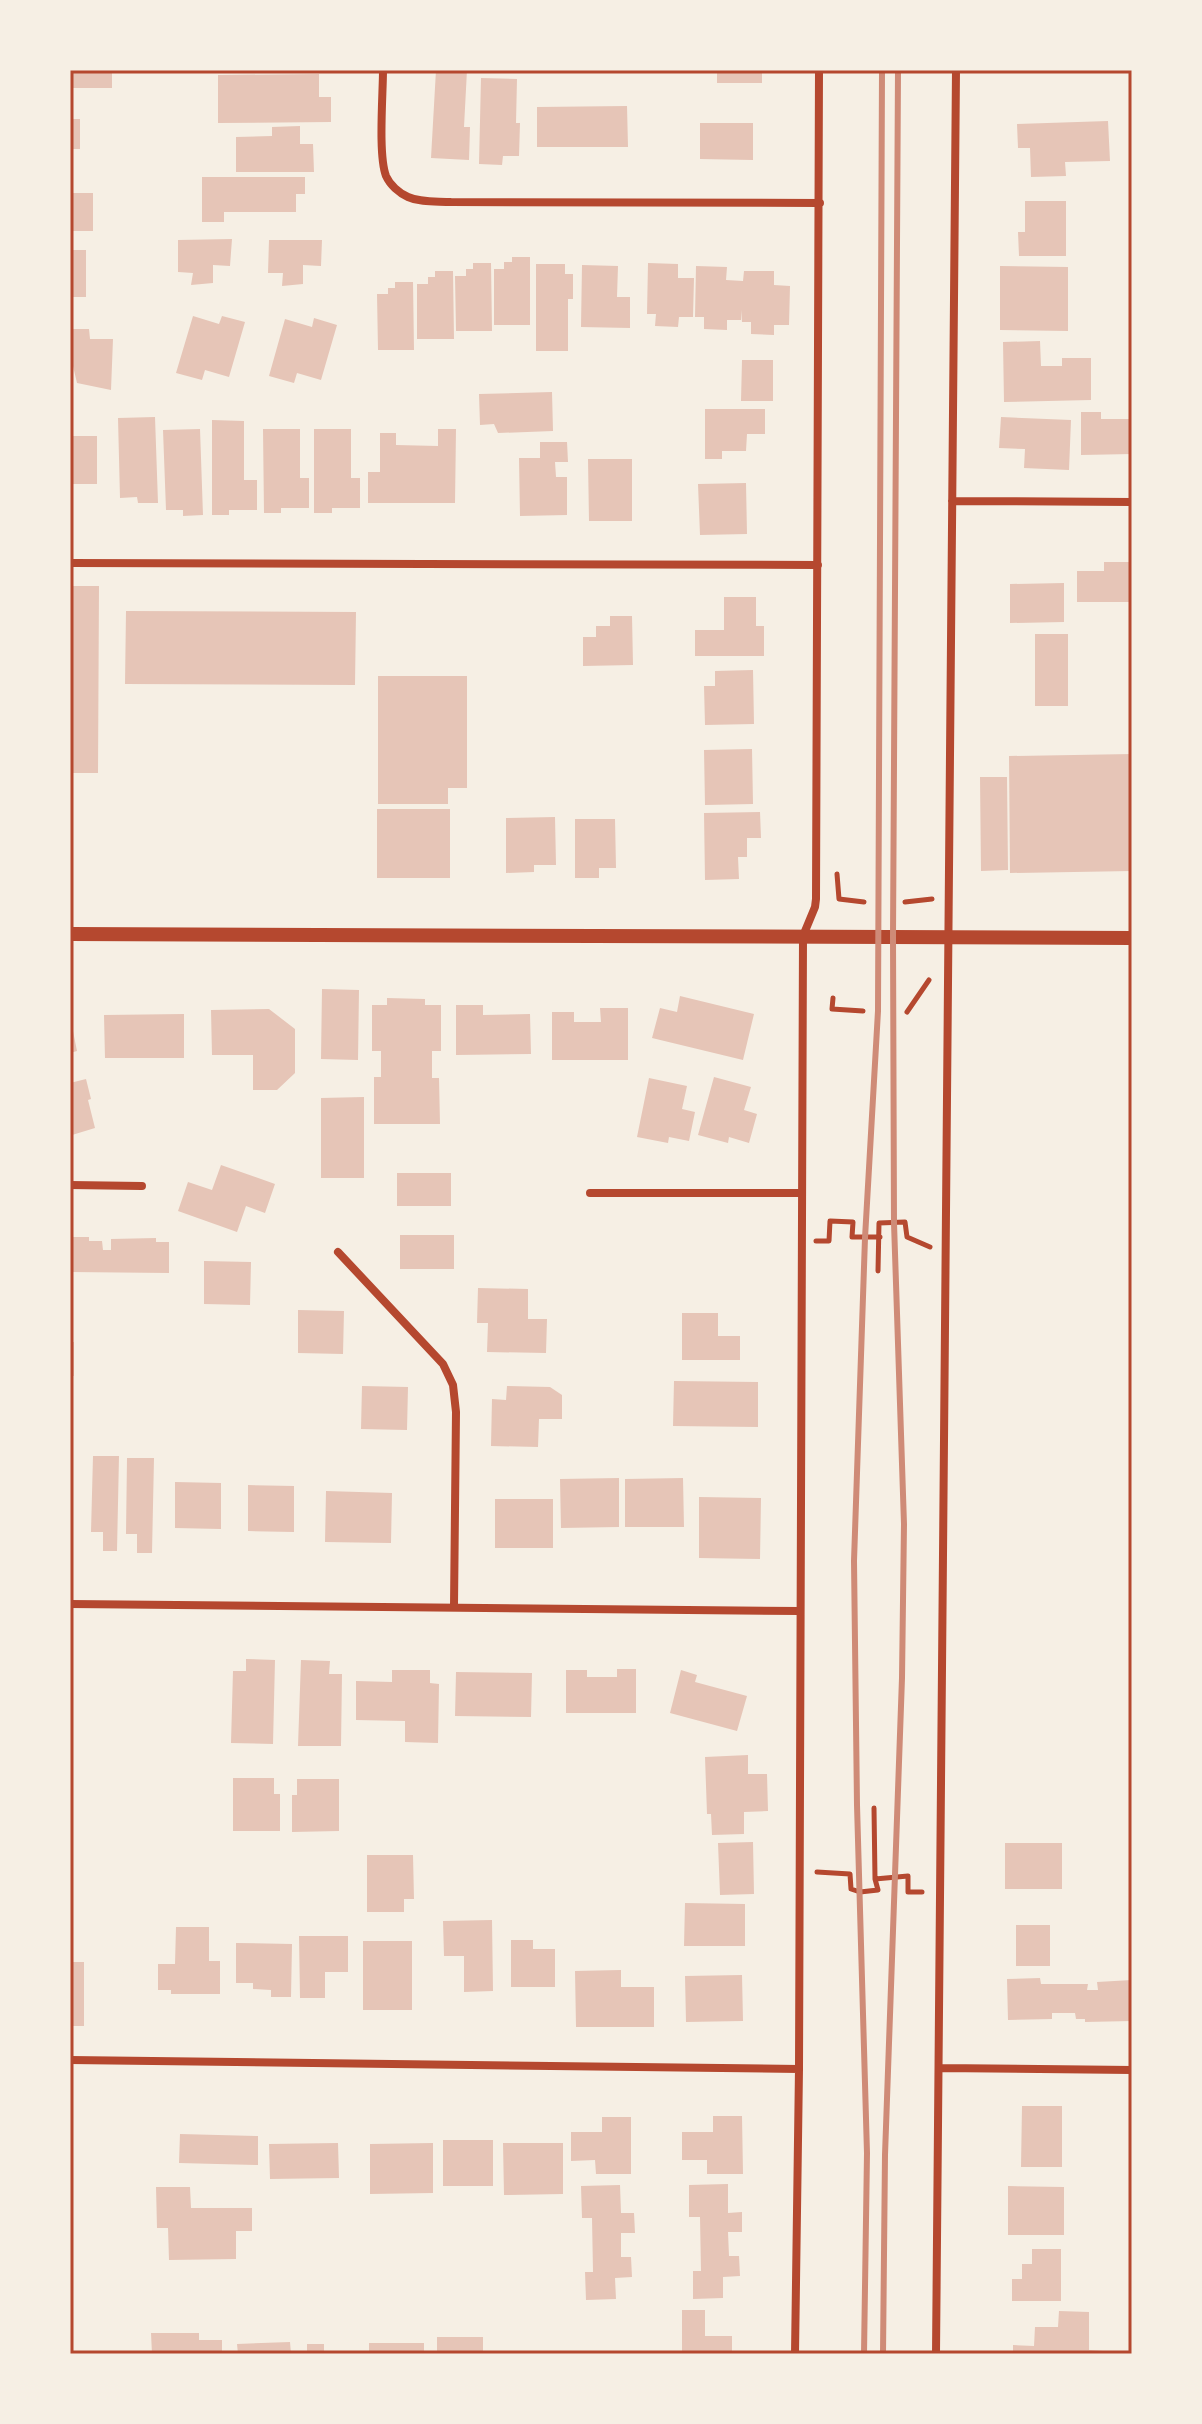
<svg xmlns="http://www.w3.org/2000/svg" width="1202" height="2424" font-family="'Archivo Narrow',sans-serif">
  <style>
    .building { fill: #e6c5b7 }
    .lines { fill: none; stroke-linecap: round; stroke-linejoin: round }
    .path { stroke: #b5482f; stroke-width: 5 }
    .minor { stroke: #b5482f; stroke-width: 8 }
    .tertiary { stroke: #b5482f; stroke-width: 14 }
    .rail { stroke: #cf8b77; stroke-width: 6 }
    .neatline { fill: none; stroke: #b5482f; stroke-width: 3 }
  </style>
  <rect width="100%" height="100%" fill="#f6efe4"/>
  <path class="building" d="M70,70H112V88H70Z
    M436,70H467L464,127H470L469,160L431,158Z
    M717,70H762V83H717Z
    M319,74V97H331V122L218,123V75Z
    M481,78L517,79L516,123H520L519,156H503L502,165L479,164Z
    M627,106L628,147H537V107Z
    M70,119H80V149H70Z
    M1108,121L1110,161L1065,162L1066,176L1031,177L1030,148H1018L1017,124Z
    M700,123H753V160L700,159Z
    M300,126V144H313L314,172H236V137L272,136V127Z
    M202,177H305V194H296V212H224V222H202Z
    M70,193H93V231H70Z
    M1025,201H1066V256H1019L1018,232H1025Z
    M232,239L230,266L213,265V283L191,285L193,273L178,272V240Z
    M269,240H322L321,266L303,265V284L282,286L283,273H268Z
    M70,250H86V297H70Z
    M512,257H530V325H494V269H504V262H512Z
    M473,263H491L492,331H456L455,276H466V269H473Z
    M648,263L678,264V278H694L693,317H679L678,327L655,326L656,314H647Z
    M536,264H565V274H573V299H568V351H536Z
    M582,265L618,266L617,297H630V328L581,327Z
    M696,266L727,267L726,280L743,281L744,271H774V285L790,286L789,325H774V335L751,334V322H742L741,310V320H727V330L704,329V317H695Z
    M1000,266L1068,267V331L1000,330Z
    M435,271H453L454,339H417V284H428V277H435Z
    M395,282H413L414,350H378L377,294H388V288H395Z
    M193,316L219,324L222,316L245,322L229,377L205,370L202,380L176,373Z
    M314,318L337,325L321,380L297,373L294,383L269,376L285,319L312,327Z
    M70,329H89L90,339H113L111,390L77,383L73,366H70Z
    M1040,341L1041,366H1062V358H1091V400L1004,402L1003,342Z
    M742,360H773V401H741Z
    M552,392L553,431L498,433L494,424L480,425L479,394Z
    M705,409H765V434H747L746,451H722V459H705Z
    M1081,412H1101V419H1132V454L1081,455Z
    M155,417L158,503H138L137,497L120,498L118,418Z
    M1001,417L1071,420L1069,470L1024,468L1025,449L999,448Z
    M212,420L244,421V480H257V510H229V515H212Z
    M200,429L203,515L183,516V510H166L163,430Z
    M263,429H300V478H309V508H281V513H264Z
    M314,429H351V478H360V508H332V513H314Z
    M438,429H456L455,503H368V472H380V433H396V445L438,446Z
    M73,436H97V484H70V448H73Z
    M540,442H567L568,462H555L556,477H567V515L520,516L519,458H540Z
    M588,459H632V521H589Z
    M746,483L747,534L700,535L698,484Z
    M1104,562H1132V602H1077V571H1104Z
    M1064,583V622L1010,623V584Z
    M70,586H99L98,773H70Z
    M724,597H756V626H764V656H695V630H724Z
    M126,611L356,612L355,685L125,684Z
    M610,616H632L633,665L583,666V637H596V626H610Z
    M1035,634H1068V706H1035Z
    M753,670L754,724L705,725L704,686H715V671Z
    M378,676H467V788H448V804H378Z
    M752,749L753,804L705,805L704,750Z
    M1132,754V871L1010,873L1009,756Z
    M980,777H1007L1008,870L981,871Z
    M377,809H450V878H377Z
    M760,812L761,838H747V857H738L739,879L705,880L704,813Z
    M555,817L556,865H534V872L506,873V818Z
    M575,819H615L616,868H599V878H575Z
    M322,989L359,990L358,1060L321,1059Z
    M680,996L754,1014L743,1060L652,1038L660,1008L677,1012Z
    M387,998L425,999V1005H441V1051H432V1078H439L440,1124H374V1077H381V1051H372V1005H387Z
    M456,1005H483V1015L530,1014L531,1054L456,1055Z
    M600,1008H628V1060H552V1012H574V1022H601Z
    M269,1009L295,1029V1073L277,1090H253V1055H212L211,1010Z
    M184,1014V1058H105L104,1015Z
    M71,1021L77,1051L70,1053V1022Z
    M714,1077L751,1087L744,1110L757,1114L749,1143L729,1137L728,1143L698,1135Z
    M649,1078L687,1086L682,1109L695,1112L689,1141L669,1137L668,1143L637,1137Z
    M86,1079L91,1099L88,1100L95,1128L72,1135L70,1127V1083Z
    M364,1097V1178H321V1098Z
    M221,1165L275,1184L265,1213L246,1206L237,1232L178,1211L188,1182L212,1190Z
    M397,1173H451V1206H397Z
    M400,1235H454V1269H400Z
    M70,1237H89V1241H102L103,1250H111V1239L156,1238V1242H169V1273L70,1272Z
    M204,1261L251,1262L250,1305L204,1304Z
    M478,1288L528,1289V1319H547L546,1353L487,1352L488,1323H477Z
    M298,1310L344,1311L343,1354L298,1353Z
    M682,1313H718V1336H740V1360H682Z
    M70,1342H74V1376H70Z
    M674,1381L758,1382V1427L673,1426Z
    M362,1386L408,1387L407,1430L361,1429Z
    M507,1386L550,1387L562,1395V1419H539L538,1447L491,1446L492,1399L506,1400Z
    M93,1456H119L117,1551H103V1532H91Z
    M127,1458H154L152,1553H137V1534H126Z
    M619,1478V1527L561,1528L560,1479Z
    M683,1478L684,1527H625V1479Z
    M175,1482L221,1483V1529L175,1528Z
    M248,1485L294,1486V1532L248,1531Z
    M326,1491L392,1493L391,1543L325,1542Z
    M699,1497L761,1498L760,1559L699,1558Z
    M495,1499H553V1548H495Z
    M246,1659L275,1660L273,1744L231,1743L233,1671H246Z
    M301,1660L330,1661L329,1674H342L341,1746H298Z
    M617,1669H636V1713H566V1670H587V1677H617Z
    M392,1670H430V1683L439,1684L438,1743L405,1742V1721L356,1720V1681L392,1682Z
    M681,1670L697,1675L695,1682L747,1696L737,1731L670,1713Z
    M456,1672L532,1673L531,1717L455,1716Z
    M748,1755V1774H767L768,1811L744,1812V1834L712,1835L711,1814H707L705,1757Z
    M233,1778H274V1794H280V1831H233Z
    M297,1779H339V1831L292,1832V1795H297Z
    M753,1842L754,1894L720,1895L718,1843Z
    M1005,1843H1062V1889H1005Z
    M367,1855H413L414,1899H404V1912H367Z
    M685,1903L745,1904V1946H684Z
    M492,1920L493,1991L464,1992V1956H444L443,1921Z
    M1016,1925H1050V1966H1016Z
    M176,1927H209V1961H220V1994H171V1990H158V1964H175Z
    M299,1936H348V1972H325V1998H300Z
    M511,1940H533V1949H555V1987H511Z
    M363,1941H412V2010H363Z
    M236,1943L292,1944L291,1997H271V1990L253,1989V1983H236Z
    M70,1962H84V2026H70Z
    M621,1970V1987H654V2027H576L575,1971Z
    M742,1975L743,2021L686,2022L685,1976Z
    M1040,1978L1041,1984H1088L1087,1990H1098L1097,1982L1132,1980V2021L1085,2022V2019H1076L1075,2013H1052V2019L1008,2020L1007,1979Z
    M1022,2106H1062V2167H1021Z
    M713,2116H742L743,2174H707V2160H682V2132H713Z
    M602,2117H631V2174H596L595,2160L571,2161V2132H602Z
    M180,2134L258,2136V2165L179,2163Z
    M443,2140H493V2186H443Z
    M338,2143L339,2178L270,2179L269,2144Z
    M433,2143V2193L370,2194V2144Z
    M503,2143H563V2194L504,2195Z
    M728,2184V2213L742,2212V2232H728L729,2256H739L740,2276L723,2277V2298L693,2299V2271H701L700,2217H689V2185Z
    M620,2185L621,2213H634L635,2233H621V2257H631L632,2277L615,2278L616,2299L586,2300L585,2272H593L592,2218H582L581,2186Z
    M1008,2186L1064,2187V2235H1008Z
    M156,2187H190L191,2208H252V2231H236V2259L169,2260L168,2228H157Z
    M1032,2249H1061V2301H1012V2279H1022V2264H1032Z
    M682,2310H705V2336H732V2354H682Z
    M1059,2311L1089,2312V2350L1103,2351V2354H1013V2345L1034,2346L1035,2327H1058Z
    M151,2333H199V2340H222V2354H152Z
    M437,2337H483V2354H437Z
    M290,2342L291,2354H238L237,2344Z
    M369,2343H424V2354H369Z
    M307,2344H324V2354H307Z"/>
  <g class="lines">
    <path class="path" d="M837,874L839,899L864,902
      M905,902L932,899
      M833,998L832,1009L863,1011
      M907,1012L929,980
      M816,1241H829L830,1221L853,1222L852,1237H880
      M878,1271L879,1223L905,1222L907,1237L930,1247
      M817,1872L850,1874L851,1889L860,1892L878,1890L875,1879L874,1808
      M875,1879L908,1876V1892H922"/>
    <path class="minor" d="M383,70C383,95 378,155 386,176C390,185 399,193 408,197C421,203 437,201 451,202L820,203
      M952,501L1132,502
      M70,563L818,565
      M70,1185L142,1186
      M590,1193H802
      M338,1252L443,1364L453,1385L456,1412L454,1606
      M70,1604L800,1611
      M70,2060L799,2069
      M939,2068L1132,2070
      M795,2354L799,2069L803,936L815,907L816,899L819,70
      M936,2354L956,70"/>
    <path class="tertiary" d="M70,934L1132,938"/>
    <path class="rail" d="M864,2354L867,2153L857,1805L854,1561L865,1238L878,1011L882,70
      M883,2354L885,2155L902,1678L904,1524L894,1223L893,937L898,70"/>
  </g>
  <rect width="1202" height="2424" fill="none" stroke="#f6efe4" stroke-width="144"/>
  <rect x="72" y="72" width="1058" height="2280" class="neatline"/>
</svg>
